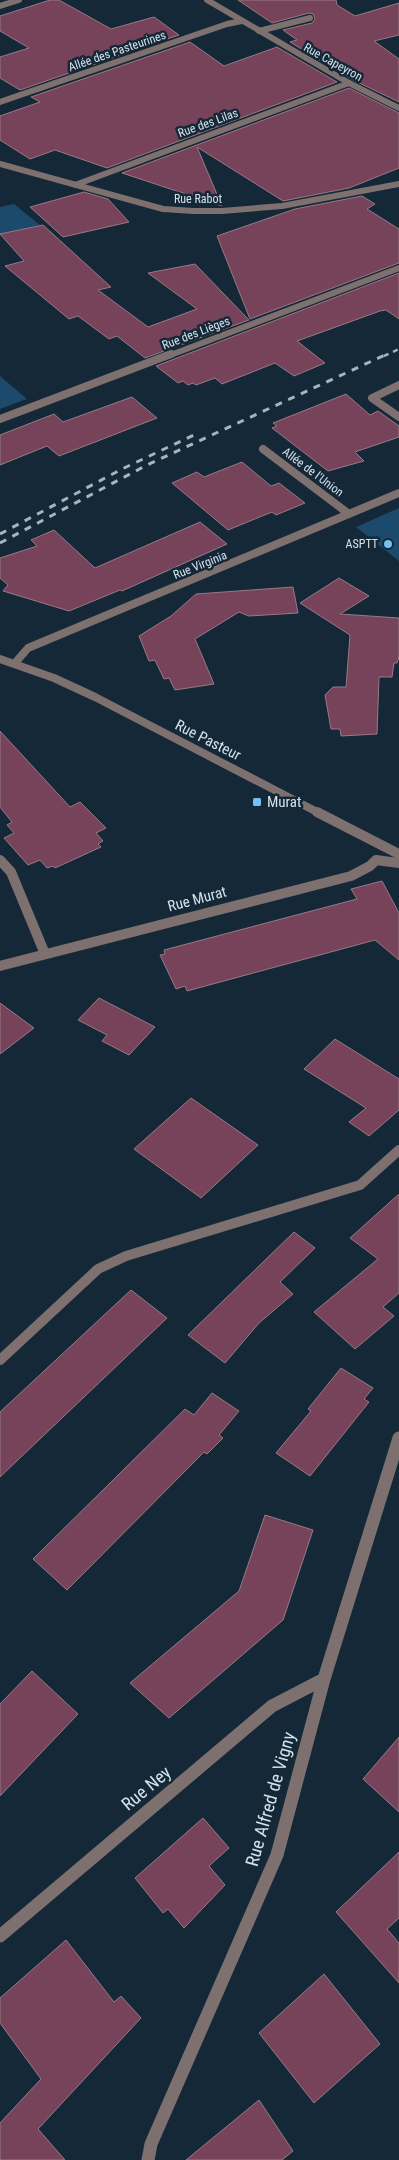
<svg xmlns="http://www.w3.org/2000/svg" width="399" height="2160" font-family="'Roboto Condensed',sans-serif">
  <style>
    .green { fill: #1b4a6c }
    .building { fill: #77435a; stroke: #977a86 }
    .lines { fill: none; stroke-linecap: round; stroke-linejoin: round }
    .service-far1 { stroke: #7e706f; stroke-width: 6 }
    .service { stroke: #7e706f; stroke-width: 10 }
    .minor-far3 { stroke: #7e706f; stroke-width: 6 }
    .minor-far2 { stroke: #7e706f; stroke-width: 8 }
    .minor-far1 { stroke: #7e706f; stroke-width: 10 }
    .minor { stroke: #7e706f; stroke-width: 13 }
    .tertiary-far2 { stroke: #7e706f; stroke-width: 6 }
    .tertiary-far1 { stroke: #7e706f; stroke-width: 8 }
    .tertiary { stroke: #7e706f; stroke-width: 10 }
    .rail-far1 { stroke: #a6b4bf; stroke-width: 2.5; stroke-dasharray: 5 5; stroke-linecap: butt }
    .rail { stroke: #a6b4bf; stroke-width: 3; stroke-dasharray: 7 7; stroke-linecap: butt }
    .poi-dot { fill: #71c1f5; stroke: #142837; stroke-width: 2 }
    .labels { text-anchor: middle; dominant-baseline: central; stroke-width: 5; stroke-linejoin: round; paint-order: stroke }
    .far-street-label { font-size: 12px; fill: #d5e2ec; stroke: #142837 }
    .far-poi-label { font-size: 12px; fill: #d5e2ec; stroke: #142837; text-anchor: end }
    .street-label { font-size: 15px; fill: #d5e2ec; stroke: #142837 }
    .poi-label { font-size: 15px; fill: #d5e2ec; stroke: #142837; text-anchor: start }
    .near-street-label { font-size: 18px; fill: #d5e2ec; stroke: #142837 }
  </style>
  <rect width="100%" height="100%" fill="#142837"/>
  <path class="green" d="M14,204L40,225L0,234V207Z
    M0,376L27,399L0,409Z
    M399,508V561L356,527Z"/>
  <path class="building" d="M50,0H59L111,29L154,17L179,35L20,90L0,78V57L29,48L0,31V16Z
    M238,0H336L337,5L355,16L399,3V35L374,41L399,59V102L351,79L290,42L297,40L283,30L312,23L315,19L313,14L309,13L272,23Z
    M190,42L224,66L277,47L337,82L107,168L55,150L30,159L0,140V116L40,102L31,97Z
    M349,88L399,113V168L349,188L283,201L197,147L222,206L122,173Z
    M84,192L108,199L129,222L63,237L30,207Z
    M362,196L375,204L367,209L399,229V263L250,319L217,236L295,209Z
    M43,225L111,287L98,290L148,327L197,309L148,273L195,264L249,320L145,358L117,336L109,339L78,316L69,319L5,266L24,261L0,234Z
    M399,273V319L386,310L380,311L297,341L325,363L294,376L275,363L222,384L215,378L196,385L193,383L188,385L183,381L178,383L156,366Z
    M346,394L370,415L378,411L399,426V437L355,452L364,461L328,471L272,428L277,426L273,423Z
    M132,397L157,418L59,456L47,446L0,465V435L54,414L63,422Z
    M242,462L271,486L279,483L305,503L276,515L272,512L228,530L172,483L197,472L204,477Z
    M200,522L227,544L122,591L120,590L69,611L3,591L8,585L0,578V558L37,546L31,540L54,530L95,568Z
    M339,578L369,596L340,614L399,618V657L397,663H394L392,677H379L377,734L341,736L340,729H331L325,695L333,687H346L350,635L300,603Z
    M293,587L298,613L249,616L239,612L195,639L214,684L175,690L169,678L164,679L155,660L149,661L139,636L171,616L196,594Z
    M0,731L70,807L80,802L106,828L96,833L103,841L98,844L101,847L55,868L53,866L47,868L40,860L28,865L4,838L14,833L7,825L12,822L0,807Z
    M382,881L399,913V960L375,940L187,991L185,986L176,989L160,955L165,954L164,950L357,899L351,889Z
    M99,998L155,1027L129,1055L102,1041L107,1035L78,1020Z
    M0,1003L34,1028L0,1054Z
    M335,1039L399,1079V1110L369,1136L349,1122L366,1108L304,1069Z
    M191,1098L258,1145L201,1198L134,1149Z
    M399,1194V1293L383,1307L394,1316L355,1349L314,1312L378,1259L350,1238Z
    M294,1232L315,1248L280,1282L293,1294L259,1323L225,1363L188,1335Z
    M131,1290L167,1318L0,1477V1412Z
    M341,1368L373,1388L364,1399L369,1402L310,1476L276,1453L311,1411L308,1409Z
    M212,1393L239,1411L219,1435L223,1438L207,1454L204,1452L67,1590L33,1559L185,1409L194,1415Z
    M265,1515L313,1530L283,1620L169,1718L130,1683L239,1591Z
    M32,1671L78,1714L0,1796V1704Z
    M399,1737V1812L363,1779Z
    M203,1818L229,1848L209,1866L225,1885L184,1928L168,1909L163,1913L135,1878Z
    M399,1852V1918L387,1929L399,1943V1983L336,1912Z
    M66,1940L114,2002L121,1996L141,2018L38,2129L65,2160H0V2123L41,2079L0,2023V1998Z
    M324,1974L380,2044L314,2103L259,2033Z
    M259,2100L293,2151L282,2160H186Z"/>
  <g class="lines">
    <path class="service-far1" d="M259,31L310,18"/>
    <path class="service" d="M0,860L11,872L45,954
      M0,1360L98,1269L126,1256L360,1185L399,1150"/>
    <path class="minor-far3" d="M0,6L19,0
      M0,102L227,24L242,21
      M0,164L163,209L193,211H222L282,206L399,184
      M75,185L349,83
      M168,356L399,268"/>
    <path class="minor-far2" d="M399,385L372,398L399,417
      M0,419L171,354
      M263,449L349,514
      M15,663L28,648L399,493"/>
    <path class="minor-far1" d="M0,966L351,876L370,866L376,860L399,863"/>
    <path class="minor" d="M0,1936L272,1706L324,1679
      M148,2160L151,2144L277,1855L324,1679L399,1438"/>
    <path class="tertiary-far2" d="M207,0L349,83L399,108"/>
    <path class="tertiary-far1" d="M0,659L54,678L95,697L319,813"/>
    <path class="tertiary" d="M317,812L399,854"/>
    <path class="rail-far1" d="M384,356L399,349"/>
    <path class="rail" d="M0,534L122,469L198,433
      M0,543L147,465L387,354"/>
  </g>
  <g class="poi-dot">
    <circle cx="388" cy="544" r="5"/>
    <rect x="252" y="797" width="10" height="10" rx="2.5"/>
  </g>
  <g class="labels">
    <g class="far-street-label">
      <text transform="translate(117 51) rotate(-19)">Allée des Pasteurines</text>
      <text transform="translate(333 62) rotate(29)">Rue Capeyron</text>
      <text transform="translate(208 123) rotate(-20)">Rue des Lilas</text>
      <text x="198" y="199">Rue Rabot</text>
      <text transform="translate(196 333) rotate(-21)">Rue des Lièges</text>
      <text transform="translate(313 472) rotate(37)">Allée de l'Union</text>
      <text transform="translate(200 565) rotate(-22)">Rue Virginia</text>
    </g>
    <g class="far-poi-label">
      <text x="378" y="544">ASPTT</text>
    </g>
    <g class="street-label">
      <text transform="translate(208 740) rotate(27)">Rue Pasteur</text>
      <text transform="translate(197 899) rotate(-15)">Rue Murat</text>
    </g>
    <g class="poi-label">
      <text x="267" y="802">Murat</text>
    </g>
    <g class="near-street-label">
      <text transform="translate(146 1788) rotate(-40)">Rue Ney</text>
      <text transform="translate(270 1799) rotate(-74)">Rue Alfred de Vigny</text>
    </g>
  </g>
</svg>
